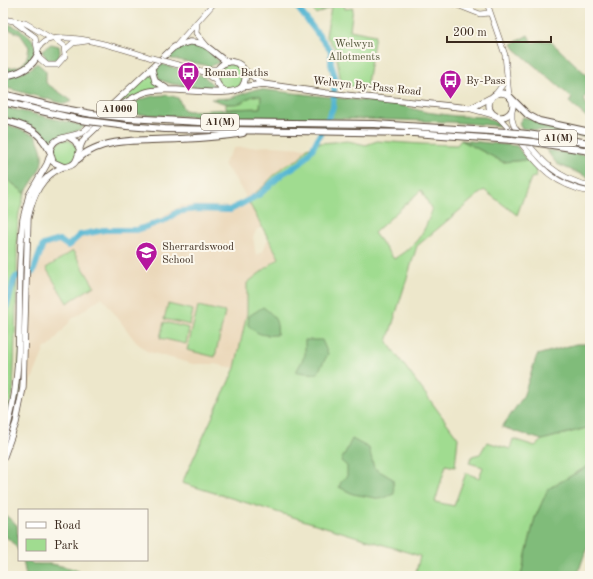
<svg xmlns="http://www.w3.org/2000/svg" width="593" height="579" font-family="'Old Standard TT',serif">
  <style>
    .built { fill: #ebd8ba }
    .green { fill: #a0dc90; stroke: #6e8357; fill-rule: evenodd }
    .forest { fill: #80bc7a; stroke: #5e734c }
    .lines { fill: none; stroke-linecap: round; stroke-linejoin: round }
    .river { stroke: #53b5d2; stroke-width: 6 }
    .secondary-casing { stroke: #564638; stroke-width: 6 }
    .primary-casing { stroke: #564638; stroke-width: 7 }
    .highway-casing { stroke: #564638; stroke-width: 8 }
    .secondary { stroke: #fff; stroke-width: 5 }
    .primary { stroke: #fff; stroke-width: 5.5 }
    .highway { stroke: #fff; stroke-width: 6 }
    .secondary-bridge-casing { stroke: #564638; stroke-width: 6; stroke-linecap: butt }
    .highway-bridge-casing { stroke: #564638; stroke-width: 8; stroke-linecap: butt }
    .secondary-bridge { stroke: #fff; stroke-width: 5 }
    .highway-bridge { stroke: #fff; stroke-width: 6 }
    .labels { text-anchor: middle; dominant-baseline: central; stroke-width: 4; stroke-linejoin: round; paint-order: stroke }
    .shield { fill: #fbf7ec; stroke: #75685c; stroke-width: 1 }
    .shield-label { font-size: 10px; font-weight: bold; fill: #3b2a1e }
    .park-label { font-size: 11px; fill: #54563a; stroke: #fbf7ec }
    .poi-label { font-size: 11px; fill: #3b2a1e; stroke: #fbf7ec; text-anchor: start }
    .street-label { font-size: 11px; fill: #3b2a1e; stroke: #fbf7ec }
  </style>
  <rect width="100%" height="100%" fill="#fbf7ec"/>
  <filter id="ink" filterUnits="userSpaceOnUse"><feTurbulence type="fractalNoise" baseFrequency=".025" numOctaves="2"/><feDisplacementMap in="SourceGraphic" scale="8" xChannelSelector="R" yChannelSelector="G"/><feConvolveMatrix kernelMatrix="1 2 1 2 8 2 1 2 1" color-interpolation-filters="sRGB"/></filter>
  <filter id="wash" filterUnits="userSpaceOnUse"><feTurbulence type="fractalNoise" baseFrequency=".012" numOctaves="4" result="noise"/><feDisplacementMap in="SourceGraphic" scale="16" xChannelSelector="R" yChannelSelector="G"/><feGaussianBlur stdDeviation="0.9" result="paint"/><feColorMatrix in="noise" values="0 0 0 0 0 0 0 0 0 0 0 0 0 0 0 0 0 1.4 0 .05"/><feComposite in="paint" operator="in"/></filter>
  <g filter="url(#wash)">
    <rect width="100%" height="100%" fill="#ede7cb"/>
    <path class="built" d="M271,146L307,148L299,159L285,166L272,177L264,186L247,199L262,228L257,229L253,237L256,255L263,251L268,239L279,258L247,283V313L235,368L214,364H193L146,351L135,341L102,297L72,319L49,347L45,348L24,399L27,276L35,270L45,245L58,243L68,249L78,238L119,229V227H136L165,216V214L182,205L233,206L244,201L245,195L233,176L223,164L234,148Z"/>
    <path class="green" d="M308,3H344L345,9L353,8L350,30L375,35L366,89L344,86L341,82L335,48L326,36L331,7L316,14Z
      M217 77a13 13 0 1 1 26 0a13 13 0 1 1-26 0Z
      M151,73L159,87L122,102L120,100Z
      M257,95L261,96L260,108L226,109V104C239,105 245,98 257,95Z
      M461,140L503,162L527,160L537,171L536,177L531,178L517,215L484,190L417,246L387,342L458,438L455,467L446,465L435,502L454,506L466,473L479,478L483,467L469,463L472,456L480,454L487,442L510,449L513,439L535,446L542,440L590,427V465L548,489L535,518L521,575L415,576L420,556L182,483L235,368L247,313V283L279,258L247,199L264,186L272,177L284,166L299,159L307,148L320,143L348,141L366,145L377,141L421,144L457,145ZM421,190L432,210C423,236 417,244 394,259L374,233Z
      M53 152a12 12 0 1 1 24 0a12 12 0 1 1-24 0Z
      M3,176L25,193L19,213L17,232V274L12,283L3,315Z
      M73,251L94,286L67,303L46,268Z
      M22,276H23L21,388L17,410L3,454V447L12,421L18,390Z
      M17,280L13,393L3,436V327Z
      M168,304L193,310L190,325L164,319Z
      M198,306L225,312L215,357L187,350Z
      M164,322L189,328L186,344L160,338Z"/>
    <path class="forest" d="M3,22C13,26 23,29 31,38C46,56 18,71 3,72V68C21,67 26,67 29,47L20,34L3,27Z
      M528,35L532,43L540,41H550L590,78V88L584,99L590,113V120L569,102L572,98L515,49L512,44Z
      M51,44L59,46L60,52L58,59L53,60L45,59V55L42,53L44,49Z
      M199,46L205,48L220,62L210,66L167,58C177,48 185,45 199,46Z
      M37,63L46,71V83L72,101L65,104L3,87V78L30,69Z
      M161,64L204,76L214,86L209,88L172,84L160,80L156,72L158,66Z
      M256,89L395,104L426,112L456,116L485,117L502,126C374,114 246,122 119,113C134,100 159,90 178,98L184,110L189,111L260,108L261,96C249,94 249,100 240,103C231,106 220,102 211,99L231,98Z
      M3,107L85,126C74,136 60,132 50,142L40,130L3,116Z
      M523,117L590,134V138L521,128L519,123Z
      M3,123L35,135C50,162 39,170 25,193L3,176Z
      M461,140L517,146L527,160L503,162Z
      M546,150L590,156V178L557,164Z
      M263,307C274,315 279,321 277,335C264,336 257,335 248,325L249,316Z
      M305,340H322L328,354L317,374L296,372L305,355Z
      M576,344H590V427L542,440L502,427L523,397L537,355Z
      M352,439L369,448L374,468L393,479L394,494L381,499L353,494L339,487L341,482L347,476V466L341,461Z
      M590,465V546L586,550L577,576H516L521,575L535,518L548,489Z
      M3,513L17,525L19,552L15,545L3,534Z
      M23,560H29L33,564H52L79,570L74,576H26Z"/>
    <g class="lines">
      <path class="river" d="M3,321L14,280L16,277L33,272L43,245L59,240L68,246L80,235L104,230H137L168,219L177,212L195,209L230,210L260,194L282,174L301,163L313,148L333,108L335,77L331,64V51L294,3"/>
    </g>
  </g>
  <g filter="url(#ink)">
    <g class="lines">
      <defs>
        <path id="secondary" d="M452,3L480,14L489,13
          M487,3L505,55L509,96
          M3,19L25,23L51,38
          M16,23L35,37L39,58L47,65H57L65,56L64,46L55,39
          M197,24L196,33L206,45
          M175,47L214,3
          M38,50C46,21 131,52 152,58
          M65,50L73,43L87,41
          M167,62L201,71L217,69
          M201,71L216,81
          M495,95L506,80
          M512,109V119L514,126C537,155 551,177 590,186
          M498,117C531,149 539,182 590,192"/>
        <path id="primary" d="M189,42C206,41 212,52 224,60C228,62 230,61 233,62C246,64 248,78 242,87C229,100 169,84 146,92C122,100 103,122 85,138C75,149 83,166 64,167L53,162L50,151C53,134 70,139 83,132L174,47Z
          M152,69L155,81L166,88
          M244,70L263,84
          M242,87L263,84L326,93L469,108L494,115
          M225,91C211,83 213,66 228,62
          M489 105a12 12 0 1 1 24 0a12 12 0 1 1-24 0Z
          M471,108L490,98
          M69,137L75,141L80,150
          M3,442C28,371 14,292 23,219L29,195L47,164L50,155
          M3,459L16,423L23,388L28,218C33,195 41,176 63,167"/>
        <path id="highway" d="M3,76C18,74 32,68 38,54
          M3,94L59,108L92,114
          M510,97L528,115L539,121L590,132
          M3,102L80,120
          M128,118L199,122L374,124L507,132
          M3,120C26,127 38,128 50,151
          M127,126L165,129L414,133L512,140
          M527,134L590,143
          M533,142L590,151
          M78,159C102,136 148,141 179,139C201,138 222,137 243,133"/>
      </defs>
      <use href="#secondary" class="secondary-casing"/>
      <use href="#primary" class="primary-casing"/>
      <use href="#highway" class="highway-casing"/>
      <use href="#secondary" class="secondary"/>
      <use href="#primary" class="primary"/>
      <use href="#highway" class="highway"/>
      <defs>
        <path id="secondary-bridge" d="M152,58L167,62"/>
        <path id="highway-bridge" d="M92,114L128,118
          M80,120L127,126
          M507,132L527,134
          M512,140L533,142"/>
      </defs>
      <use href="#secondary-bridge" class="secondary-bridge-casing"/>
      <use href="#highway-bridge" class="highway-bridge-casing"/>
      <use href="#secondary-bridge" class="secondary-bridge"/>
      <use href="#highway-bridge" class="highway-bridge"/>
    </g>
  </g>
  <defs>
    <symbol id="bus-pin" viewBox="-11 -11 22 30"><path d="M0 17L-7.5 6A9.5 9.5 0 1 1 7.5 6Z" fill="#b5179e" stroke="#fbf7ec"/><path d="M-5-6H5V4H4V6H2V4H-2V6H-4V4H-5ZM-3.5-4V0h7V-4ZM-3.5 1.2v1.5H-2V1.2ZM2 1.2v1.5H3.5V1.2Z" fill="#fff"/></symbol>
    <symbol id="school-pin" viewBox="-11 -11 22 30"><path d="M0 17L-7.5 6A9.5 9.5 0 1 1 7.5 6Z" fill="#b5179e" stroke="#fbf7ec"/><path d="M0-5L7-2L0 1L-7-2ZM-4 1L0 2.5L4 1V4Q0 6-4 4Z" fill="#fff"/></symbol>
  </defs>
  <g fill-rule="evenodd">
    <use href="#bus-pin" x="176" y="60" width="25" height="34"/>
    <use href="#bus-pin" x="438" y="68" width="25" height="34"/>
    <use href="#school-pin" x="134" y="240" width="25" height="34"/>
  </g>
  <g class="labels">
    <g class="shield">
      <rect x="97" y="101" width="40" height="16" rx="3"/>
      <rect x="201" y="114" width="38" height="16" rx="3"/>
      <rect x="539" y="130" width="38" height="16" rx="3"/>
    </g>
    <g class="shield-label">
      <text x="117" y="109">A1000</text>
      <text x="220" y="122">A1(M)</text>
      <text x="558" y="138">A1(M)</text>
    </g>
    <g class="park-label">
      <text x="354" y="44">Welwyn<tspan x="354" dy="13">Allotments</tspan></text>
    </g>
    <g class="poi-label">
      <text x="204" y="73">Roman Baths</text>
      <text x="466" y="81">By-Pass</text>
      <text x="162" y="247">Sherrardswood<tspan x="162" dy="13">School</tspan></text>
    </g>
    <g class="street-label">
      <text transform="translate(367 87) rotate(6)">Welwyn By-Pass Road</text>
    </g>
  </g>
  <rect width="593" height="579" fill="none" stroke="#fbf7ec" stroke-width="16"/>
  <rect x="18" y="509" width="130" height="52" fill="#fbf7ec" stroke="#aea59a"/>
  <rect x="26" y="522" width="20" height="6" fill="#ffffff" stroke="#aea59a"/>
  <text x="54" y="529" font-size="12" fill="#3b2a1e">Road</text>
  <rect x="26" y="539" width="20" height="12" fill="#a0dc90" stroke="#aea59a"/>
  <text x="54" y="549" font-size="12" fill="#3b2a1e">Park</text>
  <path d="M447 36v6h104v-6" fill="none" stroke="#3b2a1e" stroke-width="2"/>
  <text x="453" y="36" font-size="12" fill="#3b2a1e" stroke="#fbf7ec" stroke-width="3" paint-order="stroke">200 m</text>
</svg>
